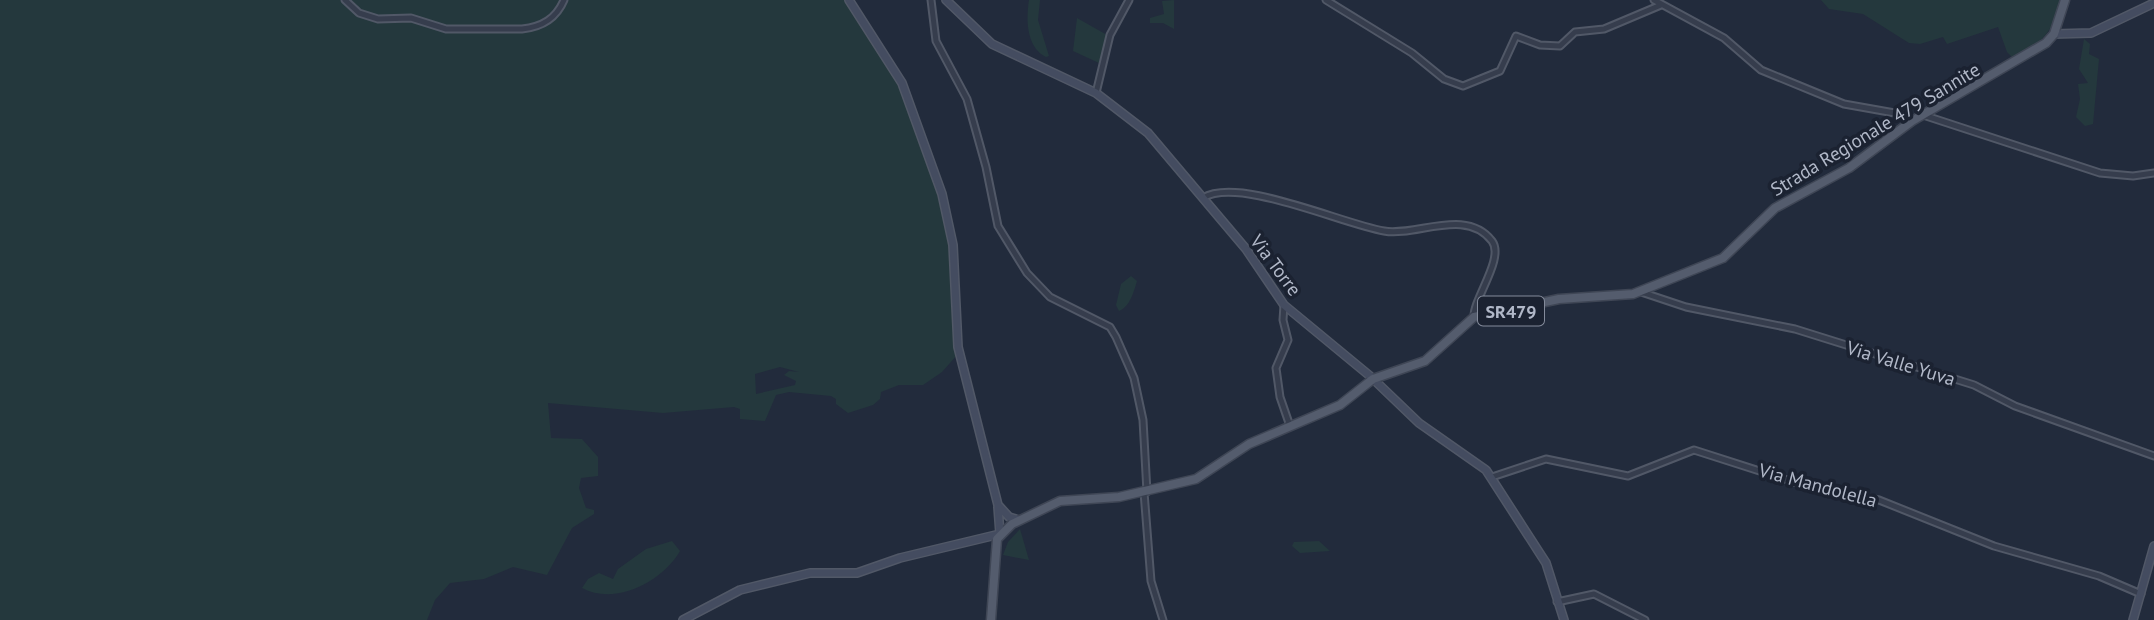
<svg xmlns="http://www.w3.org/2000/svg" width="2154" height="620" font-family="'PT Sans',sans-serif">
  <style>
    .green { fill: #24383d; fill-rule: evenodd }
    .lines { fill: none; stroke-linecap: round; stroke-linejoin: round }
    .street-casing { stroke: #515867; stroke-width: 9 }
    .secondary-casing { stroke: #515867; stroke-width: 10 }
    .primary-casing { stroke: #3f4655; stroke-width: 11 }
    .street { stroke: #363d4d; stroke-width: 5 }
    .secondary { stroke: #444c60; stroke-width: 7 }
    .primary { stroke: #545c6d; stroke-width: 8 }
    .labels { text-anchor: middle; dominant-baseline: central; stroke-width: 7; stroke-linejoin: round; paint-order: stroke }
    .shield { fill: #1b2231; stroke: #848b9b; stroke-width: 2 }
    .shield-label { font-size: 18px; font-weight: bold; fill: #b1b8c8 }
    .street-label { font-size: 19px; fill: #b1b8c8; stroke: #1b2231 }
  </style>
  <rect width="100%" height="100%" fill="#222b3c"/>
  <path class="green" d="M0,0H849L890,62L931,159L953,245L957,355L942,372L923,385H899L881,392L880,399L873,405L848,413L836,404V399L831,396L789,392L776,395L765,421L740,419V409L734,407L663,413L548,403L551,438L582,439L598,457V476L581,478L579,488L586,508L594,510V514L572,528L547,575L513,567L484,579L450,583L435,600L427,620H0ZM780,367L799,372L789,371L784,375L796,381L795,385L756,394L755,374Z
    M1029,0H1040L1038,20L1049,56L1046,57C1026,47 1026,19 1029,0Z
    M1174,0V29L1163,23H1150V18L1164,14L1162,1Z
    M1821,0H2062C2051,34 2044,40 2015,60L2007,52L1998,27L1947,44L1943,37L1920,44L1909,43L1863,14L1829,9Z
    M1077,18L1107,35L1099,63L1073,51Z
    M2084,39L2090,44L2089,54L2099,59L2093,124L2085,126L2076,117L2080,99L2078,84L2088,83L2079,69Z
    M1131,276L1137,281C1134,291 1130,307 1119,311L1116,305L1121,284Z
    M1020,529L1029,560L1003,555L1008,542Z
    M672,541L680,551C662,582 615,606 582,588L588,579L599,573L613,579L618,569L646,549Z
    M1319,541L1330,551L1300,553L1292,546L1294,542Z"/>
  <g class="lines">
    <defs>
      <path id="street" d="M345,0L359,13L378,19L411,18L446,29H522C542,27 556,19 564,0
        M931,0L936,41L967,99L986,167L998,226L1027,273L1050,297L1110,327L1116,337L1134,378L1143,420L1147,492
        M1326,0L1412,53L1444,79L1463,86L1500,71L1516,36L1540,45L1560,46L1575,32L1604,29L1661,5
        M1654,0L1724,38L1761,70L1844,104L1906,115L1912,121
        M1096,93L1110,35L1129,0
        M1923,115L2100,173L2133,176L2154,173
        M1203,198C1238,176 1342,224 1384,231C1416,237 1466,207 1492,241C1505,258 1473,299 1474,317
        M1641,292L1686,307L1795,329L1974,385L2015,406L2154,456
        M1284,305L1283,320L1288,340L1276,368L1280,397L1290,426
        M1492,477L1546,459L1628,476L1694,450L1800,484L1879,500L1994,546L2099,576L2141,594
        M1144,492L1151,581L1163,620
        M1557,602L1594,594L1645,620"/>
      <path id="secondary" d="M849,0L902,83L942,194L953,245L958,347L998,505L1009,517L1019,520
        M946,0L992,44L1096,93L1148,133L1246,249L1284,305L1370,376L1419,423L1486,470L1546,563L1564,620
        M2054,34L2091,33L2154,3
        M683,620L740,590L810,573H857L900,558L1000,534L998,507
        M2133,620L2154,546"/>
      <path id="primary" d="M991,620L997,539L1012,524L1060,501L1119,497L1196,479L1249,444L1340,405L1373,379L1425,361L1474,317L1559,299L1633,294L1723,258L1775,208L1849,168L1912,121L2046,43L2054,34L2065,0"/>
    </defs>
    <use href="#street" class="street-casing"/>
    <use href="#secondary" class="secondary-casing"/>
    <use href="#primary" class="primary-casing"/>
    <use href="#street" class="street"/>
    <use href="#secondary" class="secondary"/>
    <use href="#primary" class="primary"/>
  </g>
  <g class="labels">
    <rect class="shield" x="1478" y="296.5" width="66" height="29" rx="5"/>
    <g class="shield-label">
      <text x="1511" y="311">SR479</text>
    </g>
    <g class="street-label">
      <text transform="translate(1875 129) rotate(-31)">Strada Regionale 479 Sannite</text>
      <text transform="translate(1276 265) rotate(53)">Via Torre</text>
      <text transform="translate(1901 363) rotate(17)">Via Valle Yuva</text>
      <text transform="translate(1818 485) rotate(15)">Via Mandolella</text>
    </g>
  </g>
</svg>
